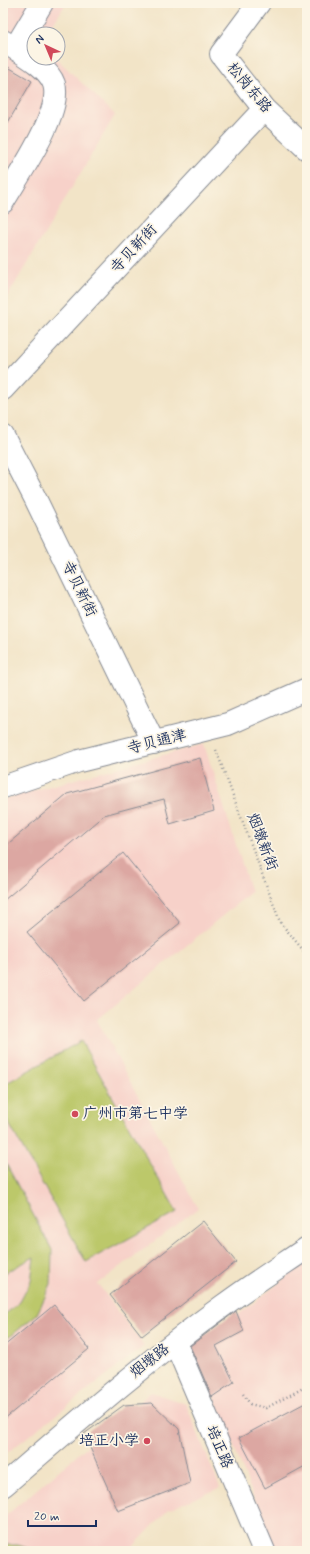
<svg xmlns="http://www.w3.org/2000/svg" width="310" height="1554" font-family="Mynerve,'LXGW WenKai TC',sans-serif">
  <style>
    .built { fill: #f7d1c9 }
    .green { fill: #bcc86a; stroke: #6c7c64 }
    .building { fill: #dca7a2 }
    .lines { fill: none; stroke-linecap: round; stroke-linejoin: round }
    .minor-casing { stroke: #868a92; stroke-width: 24 }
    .path { stroke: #868a92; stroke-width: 2.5; stroke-dasharray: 1 3; stroke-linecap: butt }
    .minor { stroke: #fff; stroke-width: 22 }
    .poi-dot { fill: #d1495b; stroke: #fcf5e5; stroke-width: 1.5 }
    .labels { text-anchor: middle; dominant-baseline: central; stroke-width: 3.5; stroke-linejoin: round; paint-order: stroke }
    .street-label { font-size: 15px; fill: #1b2f5e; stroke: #fcf5e5 }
    .poi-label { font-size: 15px; fill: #1b2f5e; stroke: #fcf5e5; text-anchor: start }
  </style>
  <rect width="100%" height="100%" fill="#fcf5e5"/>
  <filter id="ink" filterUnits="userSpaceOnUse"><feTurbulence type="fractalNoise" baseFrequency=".025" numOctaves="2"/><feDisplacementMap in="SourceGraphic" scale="8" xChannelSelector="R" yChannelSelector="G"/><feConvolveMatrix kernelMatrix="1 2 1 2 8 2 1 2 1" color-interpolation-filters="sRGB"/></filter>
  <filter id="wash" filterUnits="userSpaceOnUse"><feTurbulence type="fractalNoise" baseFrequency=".012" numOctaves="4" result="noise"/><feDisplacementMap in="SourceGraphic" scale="16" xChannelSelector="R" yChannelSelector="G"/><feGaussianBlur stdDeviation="0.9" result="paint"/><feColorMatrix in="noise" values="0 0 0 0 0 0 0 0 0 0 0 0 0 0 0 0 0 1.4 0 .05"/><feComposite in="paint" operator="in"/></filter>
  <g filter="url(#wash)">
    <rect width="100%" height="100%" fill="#f2e4c7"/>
    <path class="built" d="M3,3H66L47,34H34V58H56L115,115L3,304Z
      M204,744L251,892L97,1020L198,1208L98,1284L144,1346L3,1456V799Z
      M307,1261V1551H275L195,1349Z
      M151,1392L186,1404L220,1488L169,1509L129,1551H3V1518Z"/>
    <path class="green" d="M81,1041L177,1212L86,1262L3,1113V1085Z
      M3,1158L52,1250L51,1284L37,1314L11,1336L3,1339V1316L20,1302L31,1281L34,1257L3,1274Z
      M3,1545H18L36,1551H3Z"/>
    <g id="blocks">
      <path class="building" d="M3,64L32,81L3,131Z
        M200,758L214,811L170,824L164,799L104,815L3,901V848L67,794Z
        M123,853L180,923L84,1001L27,932Z
        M203,1221L236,1262L142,1336L110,1295Z
        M54,1305L89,1349L3,1420V1347Z
        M236,1311L244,1331L216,1346L234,1382L212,1397L190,1346Z
        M307,1402V1465L265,1488L239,1438Z
        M152,1403L179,1429L190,1483L118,1511L84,1434L124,1405Z"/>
    </g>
  </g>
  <g filter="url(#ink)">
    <use href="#blocks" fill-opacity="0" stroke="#868a92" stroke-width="1"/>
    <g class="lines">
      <defs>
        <path id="minor" d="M259,3L221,54L264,109L307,149
          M3,41C18,51 48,66 54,84C63,112 18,176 3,202
          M15,48L42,3
          M3,389L264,109
          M3,436L35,498L154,743
          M3,787L79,761L228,724L307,689
          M175,1342L264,1551
          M3,1486C75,1424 147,1361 224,1305C251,1285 279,1267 307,1248"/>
      </defs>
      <use href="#minor" class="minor-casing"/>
      <path class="path" d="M216,750L280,922L307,955
        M243,1394L250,1404L266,1408L307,1386"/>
      <use href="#minor" class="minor"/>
    </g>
  </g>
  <g class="poi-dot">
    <circle cx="75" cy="1114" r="4"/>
    <circle cx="147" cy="1441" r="4"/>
  </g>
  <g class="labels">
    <g class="street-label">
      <text transform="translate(249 88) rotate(50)">松岗东路</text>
      <text transform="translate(134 249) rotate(-47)">寺贝新街</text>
      <text transform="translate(79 589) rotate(64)">寺贝新街</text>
      <text transform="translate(157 742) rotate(-14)">寺贝通津</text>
      <text transform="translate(262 842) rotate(69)">烟墩新街</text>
      <text transform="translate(150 1361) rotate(-38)">烟墩路</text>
      <text transform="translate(219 1447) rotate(67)">培正路</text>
    </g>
    <g class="poi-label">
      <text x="83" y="1114">广州市第七中学</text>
      <text x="139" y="1441" text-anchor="end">培正小学</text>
    </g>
  </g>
  <rect width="310" height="1554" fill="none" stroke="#fcf5e5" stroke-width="16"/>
  <g transform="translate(46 46) rotate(316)"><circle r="19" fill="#fcf5e5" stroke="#a2a6af"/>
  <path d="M0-3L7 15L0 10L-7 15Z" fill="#d1495b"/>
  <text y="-6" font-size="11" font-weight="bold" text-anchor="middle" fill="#1b2f5e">N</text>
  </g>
  <path d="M28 1520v6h68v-6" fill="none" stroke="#1b2f5e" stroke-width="2"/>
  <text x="34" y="1520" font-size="12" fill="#1b2f5e" stroke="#fcf5e5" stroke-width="3" paint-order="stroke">20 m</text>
</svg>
